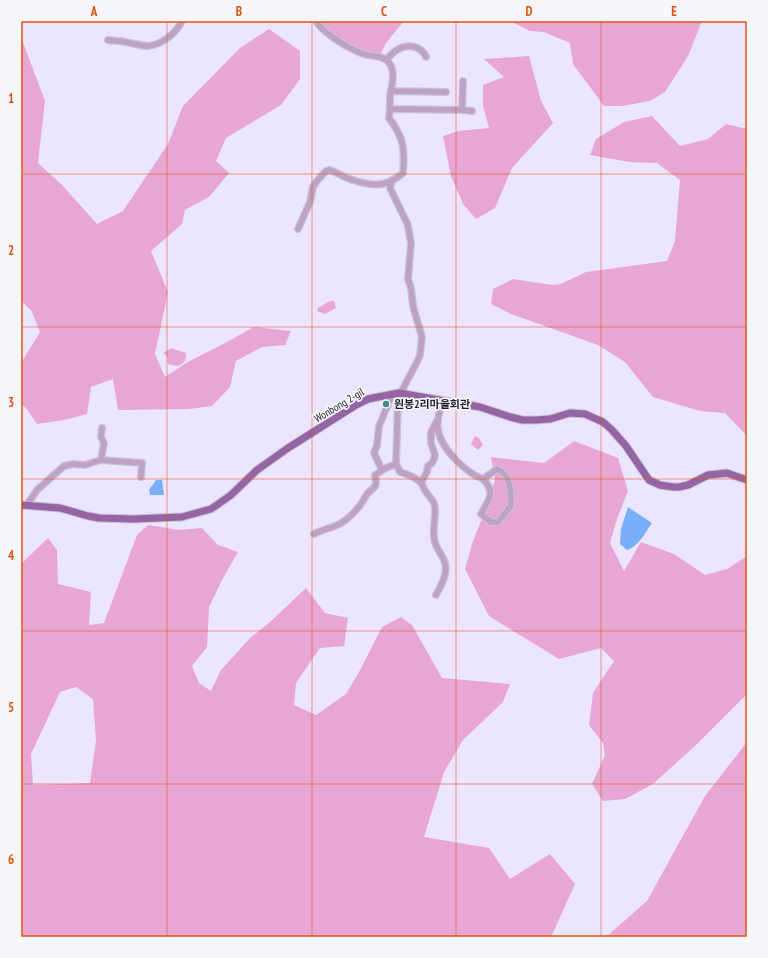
<svg xmlns="http://www.w3.org/2000/svg" width="768" height="958" font-family="'PT Sans Narrow','Noto Sans KR',sans-serif">
  <style>
    .green { fill: #e7a7d2; fill-rule: evenodd }
    .water { fill: #78affd }
    .lines { fill: none; stroke-linecap: round; stroke-linejoin: round }
    .minor-casing { stroke: #c8c1d8; stroke-width: 8 }
    .major-casing { stroke: #c8c1d8; stroke-width: 9 }
    .minor { stroke: #bda2c4; stroke-width: 5.5 }
    .major { stroke: #9564a2; stroke-width: 7 }
    .grid { fill: none; stroke: #de560e; stroke-width: 1; stroke-opacity: 0.55 }
    .poi-dot { fill: #428a8a; stroke: #f7f6fc; stroke-width: 1.5 }
    .labels { text-anchor: middle; dominant-baseline: central; stroke-width: 3.5; stroke-linejoin: round; paint-order: stroke }
    .poi-label { font-size: 11px; font-weight: bold; fill: #221f2a; stroke: #f7f6fc; text-anchor: start }
    .street-label { font-size: 11px; fill: #221f2a; stroke: #f7f6fc }
    .neatline { fill: none; stroke: #de560e; stroke-width: 1.5 }
    .grid-label { font-size: 13px; text-anchor: middle; font-weight: bold; fill: #de560e }
  </style>
  <rect width="100%" height="100%" fill="#ece5fe"/>
  <path class="green" d="M320,21H404L386,43L381,53C374,52 365,52 358,49C350,46 323,29 320,21Z
    M510,21H702L688,56L665,92L650,101L622,106H604L573,64L570,43L544,32L530,31Z
    M269,29L300,51V79L281,105L226,138L216,161L229,173L209,197L185,210L182,224L151,251L168,292L155,354L165,377L186,363L227,342L254,327L291,331L285,345L262,347L236,361L230,387L212,406L189,409L118,410L113,379L91,387L87,414L64,420L37,424L27,409L21,404V363L40,332L31,310L21,301V37L45,101L38,163L62,185L97,224L123,211L168,144L183,106L240,48Z
    M529,56L541,101L553,123L512,168L495,208L476,219L463,204L451,176L443,136L458,131L489,128L483,106V85L504,77L484,59Z
    M652,116L680,146L708,139L726,124L747,129V436L725,413L700,411L653,397L625,362L598,345L511,314L491,304L493,289L513,279L552,285L561,284L586,272L667,261L675,241L680,180L657,163L629,162L590,155L596,139L624,122Z
    M330,301H334L336,308L325,314L317,311L318,308Z
    M171,348L186,353C186,360 185,364 177,366L168,364L167,356L163,353Z
    M475,436L479,438L483,445L478,450L471,444Z
    M574,441L618,458L628,491L617,519L610,543L624,571L641,542L674,554L705,575L727,569L747,556V694L696,745L653,784L625,799L603,801L592,784L605,755L603,743L589,725L593,693L614,661L601,648L559,659L489,616L465,569L472,544L489,500L495,480L491,457L544,463Z
    M148,525L179,530L202,528L218,545L238,552L223,578L209,607L207,647L192,666L199,683L211,691L221,670L251,637L269,623L306,588L325,613L348,618L344,646L320,648L296,683L294,705L316,715L346,694L358,674L382,627L401,617L412,625L442,678L510,684L503,702L463,740L444,772L424,837L489,848L510,879L550,854L575,884L551,937H21V564L48,538L57,550L58,584L91,592L89,625L104,623L137,535ZM76,687L93,699L96,740L90,783L33,785L31,754L60,692Z
    M747,742V937H606L647,901L705,796Z"/>
  <path class="water" d="M156,480H162L164,495H150L149,490Z
    M628,507L652,523C646,532 638,547 627,550L620,544L621,529Z"/>
  <g class="lines">
    <defs>
      <path id="minor" d="M108,40C115,41 123,41 130,43C136,44 142,46 148,46C162,45 176,33 182,21
        M387,59C390,56 393,52 397,50C407,44 421,45 426,57
        M391,91L446,92
        M391,109L462,110L463,81
        M462,110L472,111
        M298,229L310,202L313,187L317,181L326,171L330,170C336,172 342,176 347,178C369,186 385,189 403,173C405,149 404,138 389,118C390,111 390,104 390,96C391,88 395,77 392,69C388,53 373,58 361,53C348,48 323,33 316,21
        M438,419C438,422 437,426 438,429C440,448 466,473 483,479L497,469C511,474 511,492 511,506L498,522H491L481,514C488,500 497,494 483,479
        M101,460L104,443L101,437L102,428
        M396,464L400,472C407,474 417,478 422,484C423,486 424,490 426,492C431,500 435,500 435,510C435,520 433,529 434,538C435,546 439,551 443,558C450,570 442,584 436,595
        M382,470L374,453L377,445L379,426L392,395
        M421,483L427,472L428,466L432,463L434,459L435,455L431,443V432L438,419L442,401
        M27,505L37,490L64,466L73,464L85,465L101,460L142,463L141,477
        M314,534C321,530 328,529 335,526C344,523 351,516 357,509C362,504 364,498 368,493C376,485 377,488 375,475L386,468L396,464L398,398L417,362L420,355L422,337L413,306L411,288L408,279L411,243L409,231L407,223L390,188L392,180"/>
      <path id="major" d="M21,505L60,508L88,516L99,518L134,519L182,517L211,509L231,495L257,470L288,448L356,405L368,399L399,393L480,407L510,417L523,420H536L550,419L570,413L585,414L603,422L612,430L626,446L649,480L660,485L673,487H679L688,485L708,475L718,474L727,473L747,480"/>
    </defs>
    <use href="#minor" class="minor-casing"/>
    <use href="#major" class="major-casing"/>
    <use href="#minor" class="minor"/>
    <use href="#major" class="major"/>
  </g>
  <path class="grid" d="M167,21V937M312,21V937M456,21V937M601,21V937M21,174H747M21,327H747M21,479H747M21,631H747M21,784H747"/>
  <circle class="poi-dot" cx="386" cy="404" r="4"/>
  <g class="labels">
    <g class="poi-label">
      <text x="394" y="404">원봉2리마을회관</text>
    </g>
    <g class="street-label">
      <text transform="translate(339 405) rotate(-31)">Wonbong 2-gil</text>
    </g>
  </g>
  <rect width="768" height="958" fill="none" stroke="#f7f6fc" stroke-width="44"/>
  <rect x="22" y="22" width="724" height="914" class="neatline"/>
  <g class="grid-label">
    <text x="94" y="16">A</text>
    <text x="239" y="16">B</text>
    <text x="384" y="16">C</text>
    <text x="529" y="16">D</text>
    <text x="674" y="16">E</text>
    <text x="11" y="103">1</text>
    <text x="11" y="255">2</text>
    <text x="11" y="407">3</text>
    <text x="11" y="560">4</text>
    <text x="11" y="712">5</text>
    <text x="11" y="864">6</text>
  </g>
</svg>
